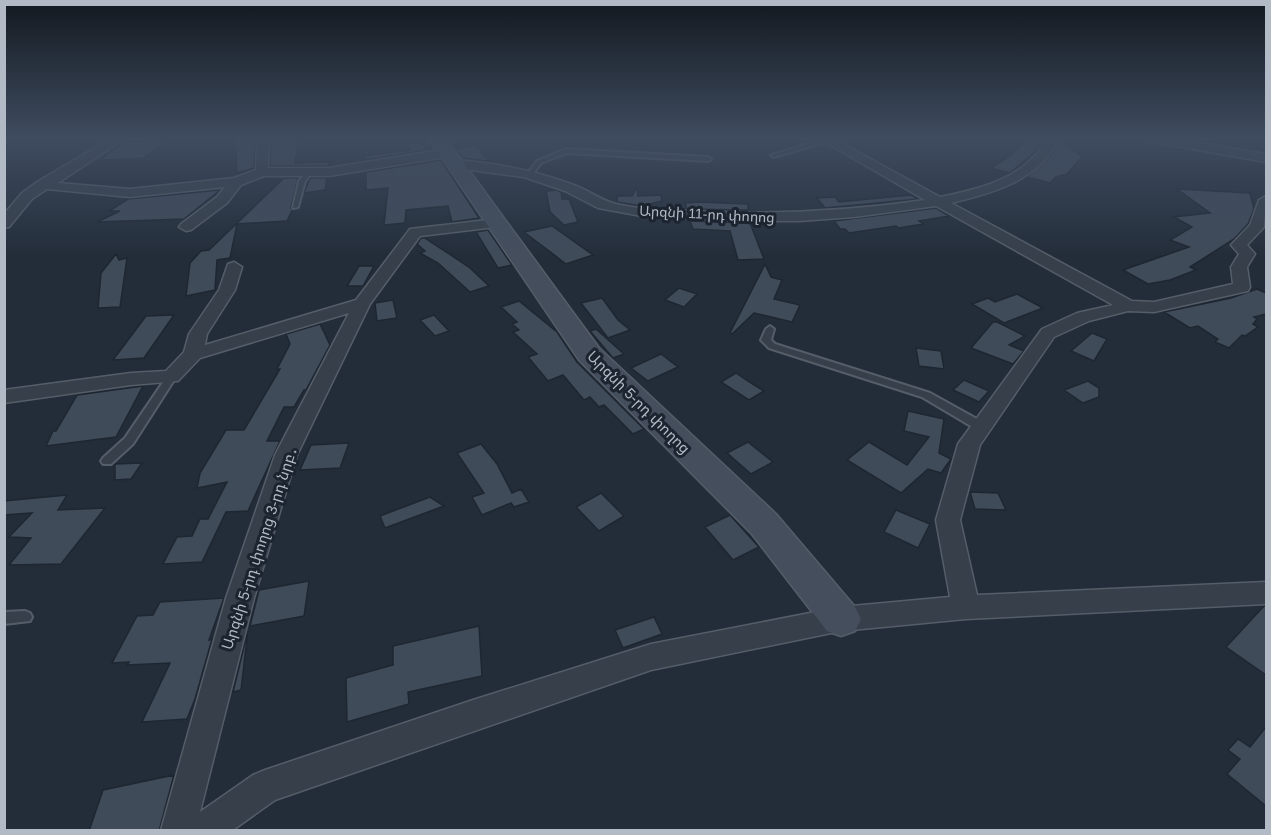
<svg xmlns="http://www.w3.org/2000/svg" width="1271" height="835" font-family="Arial,'Noto Sans Armenian',sans-serif">
  <style>
    .building { fill: #3f4b59; stroke: #1e2631; stroke-width: 1.5 }
    .lines { fill: none; stroke-linecap: round; stroke-linejoin: round }
    .lane-casing { stroke: #555d68; stroke-width: 4 }
    .street-casing { stroke: #555d68; stroke-width: 3 }
    .secondary-casing { stroke: #555d68; stroke-width: 3 }
    .lane { fill: #363f4a; fill-rule: evenodd }
    .street { fill: #363f4a; fill-rule: evenodd }
    .secondary { fill: #444e5d; fill-rule: evenodd }
    .labels { text-anchor: middle; dominant-baseline: central; stroke-width: 6; stroke-linejoin: round; paint-order: stroke }
    .far-street-label { font-size: 14px; fill: #b2bac6; stroke: #1c242f }
    .street-label { font-size: 15px; fill: #b2bac6; stroke: #1c242f }
  </style>
  <rect width="100%" height="100%" fill="#232d3a"/>
  <path class="building" d="M147,139H169L144,158L101,160L125,141L143,142Z
    M235,139H255L254,168L237,173Z
    M271,139H299L295,163L329,162V166H270Z
    M1025,139H1044L1036,151L1013,170L1009,173L991,168L1014,153Z
    M1061,140L1082,157L1067,174L1056,177L1050,183L1027,177L1051,155Z
    M421,142L427,150L365,160V156L410,150L407,144Z
    M475,145L489,161L463,158L456,149Z
    M441,160L479,218L452,222L448,206L406,210L405,223L384,225L388,188L366,190V172Z
    M284,178H298L291,208L292,210L287,221L237,224L230,258L217,260L215,290L186,296L190,263L201,251L209,250Z
    M310,178H327L325,190L304,193Z
    M637,187L638,196L661,195L662,201L642,206L617,202V196H632Z
    M1177,189L1250,193L1254,209L1248,224L1234,239L1190,267L1196,270L1170,280L1148,284L1123,270L1189,247L1170,240L1192,227L1174,217L1210,213Z
    M220,190L184,219L97,222L120,211H109L128,199Z
    M556,190L561,192L562,199H569L578,222L564,225L550,212L546,191Z
    M911,195L918,199L825,208L817,198L835,197L839,202Z
    M699,202L748,204V210L687,209L685,203Z
    M936,208L949,216L919,221L923,224L899,228L896,226L849,233L845,229H840L834,221Z
    M690,221L750,223L764,259L738,260L730,231L693,229Z
    M552,226L593,255L566,264L524,232Z
    M488,230L512,265L498,268L476,232Z
    M421,238H425L469,267L489,286L470,292L438,263L420,253L425,251L417,244Z
    M116,254L119,260L127,258L120,307L98,308L101,273Z
    M765,264L771,277L782,280L774,299L800,305L792,322L754,313L732,334L730,333Z
    M359,266H374L363,286H347Z
    M679,288L697,294L684,307L665,300Z
    M1257,289L1266,293V314L1254,317L1257,319L1253,324L1258,327L1245,336L1242,335L1229,348L1215,342L1218,339L1198,326L1190,328L1164,312L1231,298Z
    M1017,294L1043,308L1004,323L972,304L988,298L995,302Z
    M602,298L618,320L630,330L608,338L581,303Z
    M393,300L397,318L377,321L375,303Z
    M519,301L557,332L577,362L644,429L633,434L604,405L599,407L590,397L584,400L563,375L548,381L528,357L537,354L513,332L519,330L512,324L517,322L501,307Z
    M174,315L144,358L113,360L146,316Z
    M434,315L449,331L435,336L420,320Z
    M993,322H997L1025,336L1009,345L1024,351L1013,364L971,348Z
    M320,324L330,345L306,390H304L294,407H284L267,441H280L248,511L226,512L202,562L163,564L177,537L192,536L200,519H208L227,482L197,488L200,473L226,430H244L280,369H277L290,344L286,334Z
    M596,329L624,354L613,358L590,331Z
    M1092,333L1107,339L1094,361L1071,351Z
    M916,348L941,351L944,369L919,366Z
    M661,354L678,367L648,381L631,368Z
    M736,373L748,381L764,391L749,400L721,382Z
    M964,380L989,391L979,402L953,390Z
    M1088,381L1099,388V397L1083,403L1064,390Z
    M143,386L116,437L46,446L53,431H56L77,395Z
    M908,411L944,419L939,453L951,459L941,473L928,469L901,493L847,460L869,442L907,465L929,437L904,431Z
    M748,442L773,462L751,474L727,453Z
    M349,443L340,468L300,470L311,445Z
    M481,444L497,464L512,493L521,489L529,502L514,507L511,503L482,515L472,497L484,493L457,453Z
    M142,463L131,479L115,480V464Z
    M970,492L998,493L1006,510L975,509Z
    M601,493L624,516L599,531L576,507Z
    M67,495L58,510L105,508L61,564L9,565L31,538L9,537L32,513L4,515V501Z
    M430,497L444,506L385,528L380,516Z
    M896,510L930,524L918,548L884,532Z
    M730,515L759,547L733,560L705,527Z
    M309,581L304,616L250,626L259,590Z
    M224,598L209,640L212,639L195,699L187,719L142,722L170,663L127,665L129,662L112,663L137,616L153,615L160,602Z
    M1264,606H1266V675L1226,647Z
    M654,617L662,634L623,648L615,630Z
    M479,626L482,676L408,692L409,704L347,722L346,678L393,665V646Z
    M248,630L241,690L233,692Z
    M1266,727V806L1227,774L1240,759L1228,750L1238,739L1250,747Z
    M174,775L159,831H89L103,790Z"/>
  <g class="lines">
    <defs>
      <path id="lane" d="M826,139L830,141L774,157L771,155Z
        M566,149L708,157L711,159L708,161L567,153L541,163L533,174L528,173L537,161Z
        M307,171L312,172L305,181L298,207L293,208L299,181Z
        M770,326L774,329L771,340L775,344L930,393L984,423L985,426L980,430L976,429L922,397L769,348L761,340L766,329Z
        M171,374L176,377L133,444L111,464H103L101,461L103,458L125,438L168,375Z
        M25,611L30,613L32,617L30,621L4,624V612Z"/>
      <path id="street" d="M110,139H124L58,183L130,189L234,178L256,170L257,139H269L268,168H329L446,149L452,153L446,157L329,176H264L241,185L227,203L191,230L186,231L179,227L181,224L217,197L225,187L130,197L47,189L32,199L9,227L4,228V214L22,193L37,182Z
        M820,139H834L940,197C980,189 1026,178 1047,139H1059C1037,181 994,193 951,203L1132,301L1154,302L1233,284L1231,267L1239,254L1231,245L1250,225L1259,200L1266,196L1264,227L1247,245L1255,254L1247,267L1250,287L1248,291L1154,312L1128,311L1089,321L1054,337L980,445L960,520L977,595L1266,582V604L966,619L841,631L651,670L275,800L233,830H161L226,598L275,455L349,313L200,358L178,381L131,385L4,403V390L131,373L166,371L184,352L189,334L219,290L228,264L234,262L242,267L235,290L207,334L205,345L356,300L410,229L496,219L503,223L496,227L420,236L370,304L297,455L254,598L200,812L253,775L265,770L473,700L651,644L841,607L950,597L936,520L958,444L1042,329L1077,313L1113,305L936,206L854,217L799,221H744L647,217L598,208L565,191L524,177L455,168L449,164L455,160C495,163 533,170 571,184C587,189 600,200 616,204C642,210 668,210 693,211C771,215 848,211 925,200Z
        M1147,139H1176L1266,154V162L1152,142Z"/>
      <path id="secondary" d="M429,139H446L599,348L776,514L855,607L861,619L855,631L841,636L827,631L752,534L579,360Z"/>
    </defs>
    <use href="#lane" class="lane-casing"/>
    <use href="#street" class="street-casing"/>
    <use href="#secondary" class="secondary-casing"/>
    <use href="#lane" class="lane"/>
    <use href="#street" class="street"/>
    <use href="#secondary" class="secondary"/>
  </g>
  <linearGradient id="sky" x2="0" y2="1"><stop stop-color="#131920"/><stop offset="0.54" stop-color="#3f4c60"/><stop offset="1" stop-color="#3f4c60" stop-opacity="0"/></linearGradient>
  <rect width="1271" height="256" fill="url(#sky)"/>
  <g class="labels">
    <g class="far-street-label">
      <text transform="translate(707 214) rotate(3)">Արզնի 11-րդ փողոց</text>
    </g>
    <g class="street-label">
      <text transform="translate(639 402) rotate(45)">Արզնի 5-րդ փողոց</text>
      <text transform="translate(259 548) rotate(-72)">Արզնի 5-րդ փողոց 3-րդ նրբ․</text>
    </g>
  </g>
  <rect width="1271" height="835" fill="none" stroke="#b2bac6" stroke-width="12"/>
</svg>
